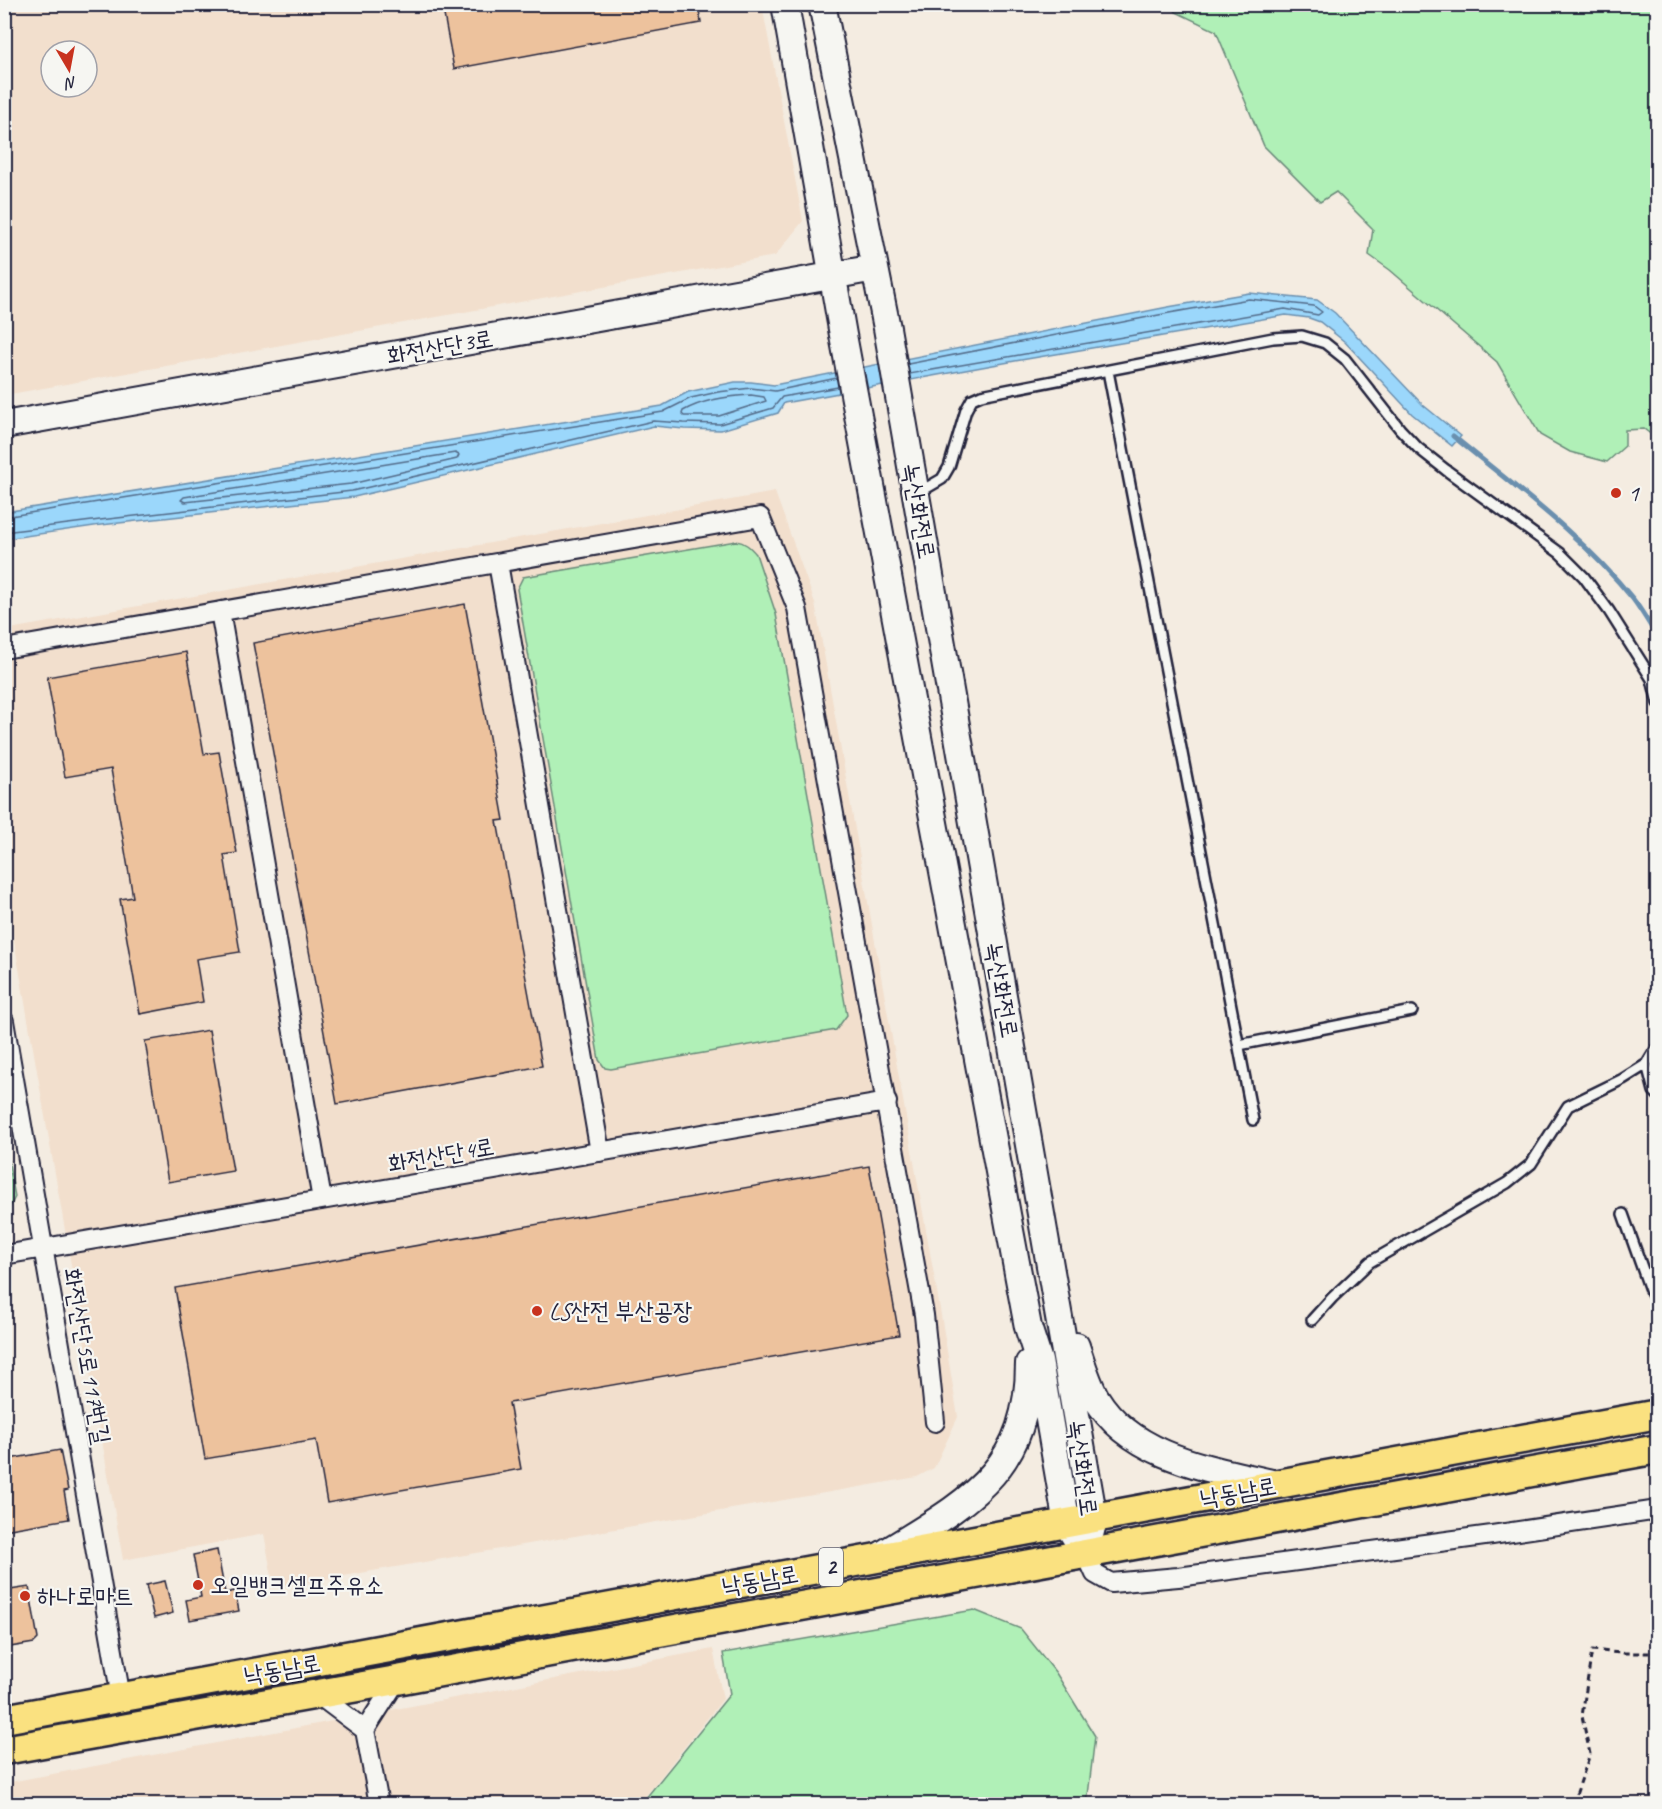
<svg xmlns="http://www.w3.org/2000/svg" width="1662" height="1809" font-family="Caveat,'Poor Story',sans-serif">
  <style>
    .built { fill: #f2dfcd; fill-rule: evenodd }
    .green { fill: #b0f0b7; stroke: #698979; stroke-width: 1.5 }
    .water { fill: #9bd7fb; stroke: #6b8fae; stroke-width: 1.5 }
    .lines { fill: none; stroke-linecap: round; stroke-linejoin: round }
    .shore { stroke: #526a88; stroke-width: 1.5 }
    .stream { stroke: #6b8fae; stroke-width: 5 }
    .building { fill: #edc29d; stroke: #22223b; stroke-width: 1.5 }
    .lane-casing { stroke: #22223b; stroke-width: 14 }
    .street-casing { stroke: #22223b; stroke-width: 22 }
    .secondary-casing { stroke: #22223b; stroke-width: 30 }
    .primary-casing { stroke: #22223b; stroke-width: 33 }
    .path { stroke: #22223b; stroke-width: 3; stroke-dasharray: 6 4.5; stroke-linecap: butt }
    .lane { stroke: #f6f6f2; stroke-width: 9 }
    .street { stroke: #f6f6f2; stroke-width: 18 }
    .secondary { stroke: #f6f6f2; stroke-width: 26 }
    .primary { stroke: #fae180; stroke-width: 28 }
    .poi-dot { fill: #c8321e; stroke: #f6f6f2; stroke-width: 2 }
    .labels { text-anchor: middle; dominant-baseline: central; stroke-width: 4.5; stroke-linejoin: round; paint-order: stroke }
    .shield { fill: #f6f6f2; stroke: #626272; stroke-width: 1.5 }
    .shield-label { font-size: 22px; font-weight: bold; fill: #22223b }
    .street-label { font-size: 24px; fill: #22223b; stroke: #f6f6f2 }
    .poi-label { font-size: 24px; fill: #22223b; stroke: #f6f6f2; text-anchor: start }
  </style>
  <rect width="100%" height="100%" fill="#f4ece1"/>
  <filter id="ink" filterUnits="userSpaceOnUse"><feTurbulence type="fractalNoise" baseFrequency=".0167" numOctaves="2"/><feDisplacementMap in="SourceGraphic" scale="12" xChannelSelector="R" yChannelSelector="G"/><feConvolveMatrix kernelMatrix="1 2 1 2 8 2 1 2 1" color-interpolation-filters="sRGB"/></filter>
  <g filter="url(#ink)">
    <path class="built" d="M5,5H762L803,221L775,256L5,395ZM51,51H87V87H51Z
      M775,492L815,603L940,1309L958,1417L934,1468L917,1477L274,1588L264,1534L123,1560L5,889L4,630Z
      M713,1649L723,1699L639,1804H5V1783Z"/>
    <path class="green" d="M1171,5H1657V439L1644,429L1625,430V446L1607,462L1570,452L1540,435L1497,362L1390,270L1369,255L1373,229L1336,192L1320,202L1264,146L1216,31L1176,12Z
      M736,541C745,542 750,547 756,554L776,614L847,1015L836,1030L611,1069L605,1068L599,1060L517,589L523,577Z
      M4,1136L15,1197L5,1217H4Z
      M974,1610L1021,1629L1056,1673L1095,1736L1087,1804H641L730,1694L723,1653Z"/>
    <path class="water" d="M1249,293L1317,300L1335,313L1423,405L1461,436L1452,446L1412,414L1345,342L1320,322L1309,318L1286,315L1015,361L784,403L778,413L721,430L684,429L654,426L354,497L101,525L5,539V512L662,406L688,392L735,382H751L774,385L1168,307Z"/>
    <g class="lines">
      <path class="shore" d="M908,364L1169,313L1249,299L1314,306L1322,312L1318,315L1285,309L909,374
        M751,395L764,397L766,401L719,416H684L682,414L683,411C702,400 729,396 751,395Z
        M455,453L459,455L457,459L351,484L185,502L181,500L184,497Z
        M4,517L663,412L691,398L718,392L751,388L775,391L837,378
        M4,532L100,520L352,491L653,421L684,423L720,424L773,408L782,397L838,387"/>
      <path class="stream" d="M1453,436C1515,487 1583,536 1633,599C1642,611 1650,625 1658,638"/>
    </g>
    <path class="building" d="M442,4H698L701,23L454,69Z
      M465,604L504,820L497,821L542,1066L337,1104L253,643Z
      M186,652L204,754L219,752L237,853L224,855L240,952L196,959L203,1002L140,1014L120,899L133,897L111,769L65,777L47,677Z
      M209,1030L233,1171L168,1182L145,1041Z
      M869,1166L899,1335L509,1403L521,1469L327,1503L316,1440L205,1459L175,1288Z
      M60,1450L68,1490L64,1491L69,1519L4,1530V1460Z
      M217,1550L225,1593L235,1591L239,1611L190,1620L186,1600L201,1597L193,1555Z
      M165,1581L173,1613L154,1618L146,1585Z
      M29,1587L38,1639L34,1643L4,1648V1591Z"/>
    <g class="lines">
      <defs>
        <path id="lane" d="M1108,371L1253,1120
          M918,493L942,479L949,467L966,410L972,399L981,395L1273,338L1302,336L1325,343L1345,359L1400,429L1418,448L1446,470L1560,553L1584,577L1609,611L1652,679L1658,703
          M1239,1045L1412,1011
          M1647,1064L1654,1091L1658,1095
          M1623,1214L1650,1290L1658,1305
          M1312,1320L1332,1298L1370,1262L1507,1183L1531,1164L1568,1106L1623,1079L1647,1064L1658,1046"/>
        <path id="street" d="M498,563L600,1152
          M220,611L322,1200
          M4,649L760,517L797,608L924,1315L935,1422
          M4,1021L121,1698
          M4,1255L887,1102
          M1086,1554L1095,1574L1111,1583L1178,1577L1492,1535L1658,1510
          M317,1694L365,1730L397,1680
          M365,1730L379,1804"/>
        <path id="secondary" d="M785,4L843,335L1028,1327L1039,1361L1067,1524L1086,1554
          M822,4L887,328L1094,1519L1089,1539
          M4,425L875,268
          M1076,1346C1082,1364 1087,1382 1096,1398C1133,1459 1213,1469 1276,1484
          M880,1556C963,1504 1029,1475 1029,1363"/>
        <path id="primary" d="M4,1719L1658,1414
          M4,1750L397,1680L1658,1449"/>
      </defs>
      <use href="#lane" class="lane-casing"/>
      <use href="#street" class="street-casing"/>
      <use href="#secondary" class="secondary-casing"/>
      <use href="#primary" class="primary-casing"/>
      <path class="path" d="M1574,1804L1575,1798L1590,1754L1582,1716L1592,1650L1620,1653H1658"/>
      <use href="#lane" class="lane"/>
      <use href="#street" class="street"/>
      <use href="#secondary" class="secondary"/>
      <use href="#primary" class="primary"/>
    </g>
  </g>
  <g class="poi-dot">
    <circle cx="1616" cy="493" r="6"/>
    <circle cx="537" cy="1311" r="6"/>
    <circle cx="198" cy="1585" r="6"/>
    <circle cx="25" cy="1596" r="6"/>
  </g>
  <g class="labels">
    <rect class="shield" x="819" y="1548" width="24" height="38" rx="4.5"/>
    <g class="shield-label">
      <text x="831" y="1567">2</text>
    </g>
    <g class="street-label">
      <text transform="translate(440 347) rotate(-10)">화전산단3로</text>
      <text transform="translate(919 511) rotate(80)">녹산화전로</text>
      <text transform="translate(1002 990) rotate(80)">녹산화전로</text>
      <text transform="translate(441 1155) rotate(-10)">화전산단4로</text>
      <text transform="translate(87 1356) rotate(80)">화전산단5로117번길</text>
      <text transform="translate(1083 1468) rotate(82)">녹산화전로</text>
      <text transform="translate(1238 1492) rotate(-10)">낙동남로</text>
      <text transform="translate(760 1580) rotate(-10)">낙동남로</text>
      <text transform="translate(282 1669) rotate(-10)">낙동남로</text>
    </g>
    <g class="poi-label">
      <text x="1628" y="493">1</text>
      <text x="549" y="1311">LS산전 부산공장</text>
      <text x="210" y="1585">오일뱅크셀프주유소</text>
      <text x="37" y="1596">하나로마트</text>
    </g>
  </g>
  <rect width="1662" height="1809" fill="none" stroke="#f6f6f2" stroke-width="24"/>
  <rect x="12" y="12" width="1638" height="1785" fill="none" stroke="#22223b" stroke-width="2" filter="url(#ink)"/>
  <g transform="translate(69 69) rotate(170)"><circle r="28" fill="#f6f6f2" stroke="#a1a1a9" stroke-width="1.5"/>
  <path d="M0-4.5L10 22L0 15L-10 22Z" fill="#c8321e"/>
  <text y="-9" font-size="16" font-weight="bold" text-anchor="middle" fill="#22223b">N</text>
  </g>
</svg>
